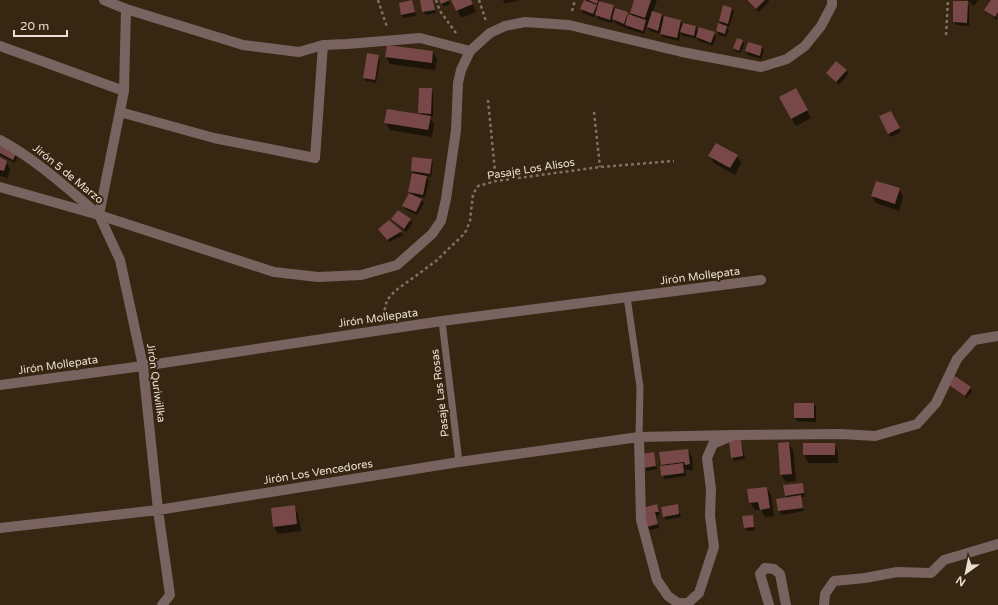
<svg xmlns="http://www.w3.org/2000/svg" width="998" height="605" font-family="'Varela Round',sans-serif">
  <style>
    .shadow { fill: #0007 }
    .building { fill: #774847 }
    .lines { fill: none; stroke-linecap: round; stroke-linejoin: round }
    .path { stroke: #807261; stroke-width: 2.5; stroke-dasharray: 3 3; stroke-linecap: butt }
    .service { stroke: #796360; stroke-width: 7 }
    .minor { stroke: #796360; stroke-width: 10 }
    .tertiary { stroke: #796360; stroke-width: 10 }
    .labels { text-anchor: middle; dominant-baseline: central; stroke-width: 4; stroke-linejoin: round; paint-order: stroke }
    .street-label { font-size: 11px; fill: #e9ded2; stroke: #362612 }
  </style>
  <rect width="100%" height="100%" fill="#362612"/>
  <path class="shadow" d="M421,0H433L436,13L425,15Z
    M440,0H448L450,4L444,7Z
    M452,0H471L476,12L461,18Z
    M503,0H518V1L504,3Z
    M586,0H601L600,2L613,6L615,9L633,17L631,13L635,0H657L653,12L662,15L664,19L681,21L682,24L696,27L698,32L714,33L716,37L713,46L699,41L696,36V38L683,36L681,32L679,41L663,37L661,34L650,31L647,25L644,34L628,29L615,23L613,19L612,23L598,19L596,14L594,17L583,13L581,9L586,2Z
    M746,0H769V1L759,12Z
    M967,0H978V1L974,6Z
    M992,0H998L997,20L985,10Z
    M412,1L416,16L403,18L402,14Z
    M967,2L969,5V26L956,25L954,22Z
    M732,8L734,12L729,27L726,26L729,30L726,37L719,35L717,31L719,24L722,26L720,21Z
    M742,41L744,44L741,53L736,52L734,48Z
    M762,47L764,50L761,59L748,55L746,51Z
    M433,52L437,59L435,70L390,64L386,57Z
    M378,56L380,59L376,83L366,81L364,78Z
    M846,70L848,74L839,85L827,73Z
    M431,89L433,93V117H430L434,124L432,137L390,130L386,123L420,115L419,113Z
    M796,89L811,118L796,126L780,98Z
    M893,115L901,132L891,137L889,134Z
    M0,147L15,155L17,158L15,163L0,155Z
    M710,156H737L741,163L735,175L714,163Z
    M0,158L6,162L10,169L8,178L0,176Z
    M413,158L431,160L433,163L431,177L426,176L429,181L425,198L416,197L422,200L424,203L417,215L405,209L404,206L410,193L413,174L412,171Z
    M899,189L903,197L899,211L876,203L872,196Z
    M399,211L413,223L406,232L393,220Z
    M389,221L403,235L389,242L381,232Z
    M951,385L970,387L972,391L967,398Z
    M795,404H814L816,407V422L797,421L795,418Z
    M741,440L745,459L734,461L732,457Z
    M789,443L793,450L796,481L786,482L781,475Z
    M804,444H834L838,452V463H808L804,455Z
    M687,450L692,457L693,471L685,469L686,476L664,479L662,464Z
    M653,453L657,469L647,471L645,467Z
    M802,484L805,497H801L804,511L781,515L777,500L787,498L786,495Z
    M767,488L771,495L774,516L765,517L761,510H755L750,503Z
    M657,505L660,515L657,516L659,528L650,530L648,527Z
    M294,506L298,514L301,531L278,534L274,527Z
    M677,506L681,517L666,520L664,516Z
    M752,516L755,530L747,531L743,517Z"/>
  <path class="building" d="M412,0L415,12L401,15L399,3Z
    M420,0H433L435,10L422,12Z
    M439,0H450L441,4Z
    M451,0H471L473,4L456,11Z
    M584,0L597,5L593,14L580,9Z
    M588,0H598L597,4Z
    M634,0H651L645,18L630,13Z
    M747,0H765L756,9Z
    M991,0H998V12L995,17L984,10Z
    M599,1L614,5L610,20L595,15Z
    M953,1H968L967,23L953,22Z
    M723,5L732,8L728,24L719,21Z
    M615,8L628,12L624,24L612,19Z
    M652,11L662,14L658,31L647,27Z
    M628,14L646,20L643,31L625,25Z
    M664,16L681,20L677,38L660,34Z
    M683,23L696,26L694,36L680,32Z
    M718,23L727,26L725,34L716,31Z
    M699,27L715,32L711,43L696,37Z
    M737,38L743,40L739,51L733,48Z
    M748,42L762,46L760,56L745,51Z
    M387,45L433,51L432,63L385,57Z
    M367,53L379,55L375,80L363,78Z
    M836,61L847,70L836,82L826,73Z
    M419,88H432L431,114L418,113Z
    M796,88L808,110L791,119L779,97Z
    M387,109L431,116L428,130L384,123Z
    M891,111L900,128L888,134L879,116Z
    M716,143L738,155L730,168L708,156Z
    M0,146L16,154L13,160L0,153Z
    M0,157L7,161L4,171L0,170Z
    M412,157L432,159L430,174L411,171Z
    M412,173L427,176L423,195L408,192Z
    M876,181L900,188L895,204L871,196Z
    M409,193L422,199L416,212L402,206Z
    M398,210L411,219L404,229L391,219Z
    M389,220L402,231L387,240L378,229Z
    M955,376L971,387L965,396L949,385Z
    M794,403H814V418H794Z
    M741,439L743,456L731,458L729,441Z
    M789,442L792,474L780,475L778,443Z
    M803,443H835V455H803Z
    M688,449L690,464L685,465L684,462L661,465L659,452Z
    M654,452L656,466L644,468L642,454Z
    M683,463L684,473L661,476L660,466Z
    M803,483L804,493L785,496L783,485Z
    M767,487L770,508L760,510L758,502L749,503L747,489Z
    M801,495L803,508L778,511L776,499Z
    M657,504L659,512H655L658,524L647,527L642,508Z
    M678,504L679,514L663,517L661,507Z
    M295,505L297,524L273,527L271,508Z
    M753,515L754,527L744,528L742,516Z"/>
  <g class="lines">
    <path class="path" d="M378,0L387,27
      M436,0L440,11L456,33
      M479,0L486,21
      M572,11L575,0
      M946,35L948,0
      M488,100L496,181
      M594,112L600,167
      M383,316L387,300L395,291L436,261L465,233L470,221L473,194L478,186L496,181L600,167L674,161"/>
    <path class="service" d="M627,297L640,387L639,437
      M442,321L459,462"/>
    <path class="minor" d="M104,0L126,9L243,45L299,52L323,45L347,44L420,38L470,51
      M126,9L124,91L99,215L120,260L143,366L158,510L170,595L162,605
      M0,46L124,91
      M120,112L214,138L315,158L323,45
      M0,140C37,160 67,188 99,215
      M0,385L143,366L442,321L761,280
      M639,437L641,520L657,580L668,596L678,603H688L699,593L714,547L710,516L711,489L707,458L713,444L734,435L841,434L875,436L917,424L936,403L957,359L974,340L998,336
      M0,528L158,510L459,462L639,437L734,435
      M769,605L760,574L765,568L774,569L780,574L786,605
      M824,605L825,594L834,581L865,578L897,572L931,573L944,560L998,544"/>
    <path class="tertiary" d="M0,187L99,215L274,272L318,277L361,275L397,265L432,234L441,221L446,199L456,130L458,83L461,70L470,51L490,33L505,26L525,22L569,25L682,52L761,67L787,59L805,46L821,26L832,5V0"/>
  </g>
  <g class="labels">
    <g class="street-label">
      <text transform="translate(531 169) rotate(-9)">Pasaje Los Alisos</text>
      <text transform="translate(68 174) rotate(39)">Jirón 5 de Marzo</text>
      <text transform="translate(700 276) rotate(-7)">Jirón Mollepata</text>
      <text transform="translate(378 318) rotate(-8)">Jirón Mollepata</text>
      <text transform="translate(58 365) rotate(-8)">Jirón Mollepata</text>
      <text transform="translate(156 383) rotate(82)">Jirón Quriwillka</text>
      <text transform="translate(440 393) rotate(-97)">Pasaje Las Rosas</text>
      <text transform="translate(318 472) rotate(-9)">Jirón Los Vencedores</text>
    </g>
  </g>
  <g transform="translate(966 573) rotate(213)" stroke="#362612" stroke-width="3" paint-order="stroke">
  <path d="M0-3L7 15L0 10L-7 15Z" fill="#e9ded2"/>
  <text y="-6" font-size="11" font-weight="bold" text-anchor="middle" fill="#e9ded2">N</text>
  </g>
  <path d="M14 30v6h53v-6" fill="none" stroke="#e9ded2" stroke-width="2"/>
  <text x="20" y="30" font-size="12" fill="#e9ded2" stroke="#362612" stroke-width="3" paint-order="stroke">20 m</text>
</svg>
